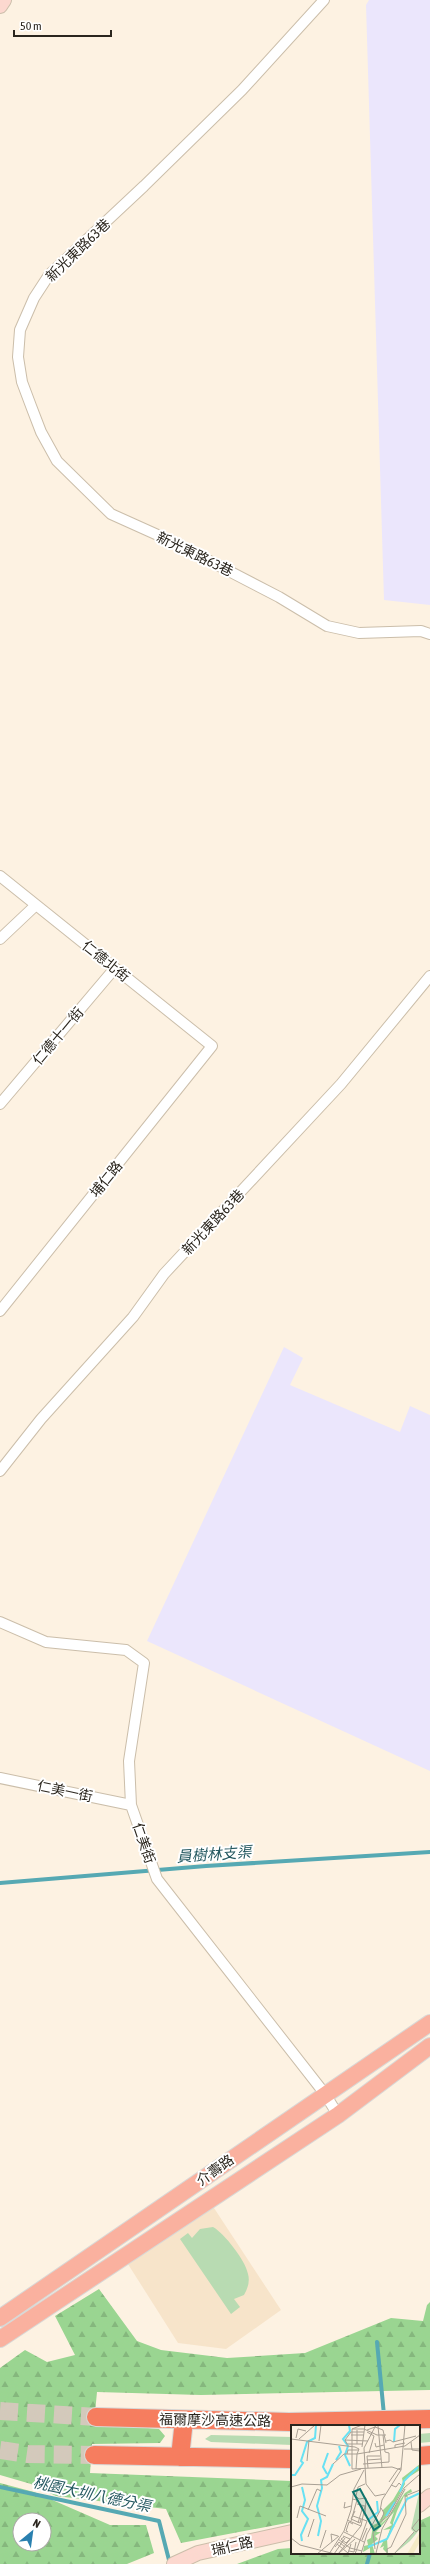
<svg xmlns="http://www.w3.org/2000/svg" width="430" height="2564" font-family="'Asap Condensed','Noto Sans TC',sans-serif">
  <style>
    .built { fill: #f7e4ca }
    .industrial { fill: #ebe6fc }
    .green { fill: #b8dbb2 }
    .forest { fill: url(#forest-firs); fill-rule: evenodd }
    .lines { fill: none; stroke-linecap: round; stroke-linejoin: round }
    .stream { stroke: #56a9b3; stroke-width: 4 }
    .highway-tunnel { stroke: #d3c9bb; stroke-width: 18; stroke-dasharray: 18 9; stroke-linecap: butt }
    .street-casing { stroke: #cbbeaa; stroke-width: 12 }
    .secondary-casing { stroke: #cbbeaa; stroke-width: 16 }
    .primary-casing { stroke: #d9d8d6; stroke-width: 18 }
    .highway-casing { stroke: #d9d8d6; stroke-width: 20 }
    .street { stroke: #fff; stroke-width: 10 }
    .secondary { stroke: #fcd8cf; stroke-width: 14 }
    .primary { stroke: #fab19f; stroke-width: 16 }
    .highway { stroke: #f67d5f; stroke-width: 18 }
    .labels { text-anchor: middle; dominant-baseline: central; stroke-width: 4; stroke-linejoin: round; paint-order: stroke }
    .street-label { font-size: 14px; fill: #2b261e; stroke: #fff }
    .water-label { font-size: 15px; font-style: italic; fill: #245860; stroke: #fff }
    .inset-river { fill: none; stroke: #68e1f3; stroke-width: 2 }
    .inset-road { fill: none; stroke: #a9a094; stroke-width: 1 }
    .view { fill: #0f766e; fill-opacity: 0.15; stroke: #0f766e; stroke-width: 2 }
    .inset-edge { fill: none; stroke: #2b261e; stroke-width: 2 }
  </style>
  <defs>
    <pattern id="forest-firs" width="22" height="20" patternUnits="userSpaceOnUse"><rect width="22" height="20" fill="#9ad591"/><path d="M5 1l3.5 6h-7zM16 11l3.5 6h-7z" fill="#85b77d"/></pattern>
  </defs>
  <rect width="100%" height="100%" fill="#fdf2e2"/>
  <path class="built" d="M212,2205L281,2310L226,2349L178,2343L126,2261Z"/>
  <path class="industrial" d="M369,0H430V605L384,600L366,5Z
    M284,1347L303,1358L290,1385L400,1432L410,1406L430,1415V1771L147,1641Z"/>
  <path class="green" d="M213,2227C224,2233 246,2261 248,2274C250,2281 248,2288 244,2295L234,2299L240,2307L231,2314L180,2239L188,2233L192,2238L200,2229Z
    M430,2433V2442L419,2443V2434Z
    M211,2435L292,2437V2445L211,2442L205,2439Z"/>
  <path class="forest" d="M99,2289L137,2341L161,2350L227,2358L305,2353L391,2318L423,2321L427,2305L430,2302V2390L201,2395L97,2392L94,2423L159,2429L165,2436L160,2443L92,2444L90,2473L292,2481V2522L181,2543L166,2509L56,2496L31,2484L0,2475V2368L25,2350L47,2362L75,2355L55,2316Z
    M0,2483L34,2492L110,2525H146L154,2553L127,2564H0ZM20,2520H44V2544H20Z
    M430,2516V2564H237L278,2549L292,2548V2553H419V2521Z"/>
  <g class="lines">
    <path class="stream" d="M0,1883L206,1866L430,1852
      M377,2342L384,2415
      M0,2487L159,2521L170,2564
      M367,2564L370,2553"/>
    <path class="highway-tunnel" d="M0,2411L96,2417
      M0,2450L28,2454L94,2455"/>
    <defs>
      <path id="street" d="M324,0L242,90L144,186L49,275L34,298L20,330L18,357L22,382L31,406L41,432L57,461L111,514L171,541L279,597L327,626L359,633L421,631L430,634
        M0,876L212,1046L0,1311
        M0,939L36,905
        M0,1104L115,968
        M0,1471L41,1419L133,1317L164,1274L341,1084L430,976
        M0,1622L46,1642L126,1650L144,1663L129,1761L131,1805L157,1879L325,2094L338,2115
        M0,1778L131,1805"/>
      <path id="secondary" d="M0,6L4,0
        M419,2505L430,2496
        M174,2564L198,2553L292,2532"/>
      <path id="primary" d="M0,2318L430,2023
        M0,2339L338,2115L430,2046"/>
      <path id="highway" d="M96,2417L289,2422L430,2419
        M94,2455L292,2459
        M419,2456L430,2455
        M180,2457L184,2420"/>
    </defs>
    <use href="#street" class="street-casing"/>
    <use href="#secondary" class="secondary-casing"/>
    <use href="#primary" class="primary-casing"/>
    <use href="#highway" class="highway-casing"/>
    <use href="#street" class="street"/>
    <use href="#secondary" class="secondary"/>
    <use href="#primary" class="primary"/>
    <use href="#highway" class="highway"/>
  </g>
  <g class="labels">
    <g class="street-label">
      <text transform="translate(78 250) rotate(-44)">新光東路63巷</text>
      <text transform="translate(195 554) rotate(26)">新光東路63巷</text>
      <text transform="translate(106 961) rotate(39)">仁德北街</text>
      <text transform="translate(58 1036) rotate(-50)">仁德十一街</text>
      <text transform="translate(106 1179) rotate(-51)">埔仁路</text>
      <text transform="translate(213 1222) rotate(-47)">新光東路63巷</text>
      <text transform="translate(65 1791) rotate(12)">仁美一街</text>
      <text transform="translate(144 1843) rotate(71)">仁美街</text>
      <text transform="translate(215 2170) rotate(-35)">介壽路</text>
      <text transform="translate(215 2420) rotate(1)">福爾摩沙高速公路</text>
      <text transform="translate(232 2546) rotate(-13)">瑞仁路</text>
    </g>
    <g class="water-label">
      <text transform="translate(214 1854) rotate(-4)">員樹林支渠</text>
      <text transform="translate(92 2494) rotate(12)">桃園大圳八德分渠</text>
    </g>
  </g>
  <g transform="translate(291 2425)">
    <rect width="129" height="129" fill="#fdf2e2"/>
    <path d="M128,68L129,104L119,116L103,129L123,107L120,104Z" fill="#b8dbb2"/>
    <path d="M129,39V45L113,55L114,59L101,84L89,100L99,90L117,60L107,78L114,68L120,64L121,67L116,69L117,73L113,71L106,86L102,98V102L105,101L101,103L96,114L97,129L92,124L93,121L89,123L92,117H90L96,113L99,104L92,105L101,100L99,98L103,87L85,107H90L84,111L87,114L81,119L84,129H79V123L72,127L73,121L77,120L76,115L80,113L82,100L87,98L92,90V85L102,75L112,58L111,53Z" fill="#9ad591"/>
    <path d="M129,107V117L122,129H116Z" fill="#f4eac5"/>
    <path class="inset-river" d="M58,0L59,6L52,14L57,21L54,30L59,41M103,17L104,4L109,0M45,35L50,27L48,21M36,49L32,42L37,28M0,50H4L12,38L10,36L16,17L24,13L25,0M109,67L113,56L127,42M95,91L104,77M77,95L87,87L86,76M27,111L30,96L26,81L31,63L30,55L36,52L42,39M11,116L10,110L17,94L11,86L14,75L11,62M77,122L96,114L116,74L129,68"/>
    <path class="inset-road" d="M87,1L91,43M61,4H73L86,10H95M76,5L84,2L92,5L95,18M76,7L83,11L78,28M60,10H73M5,13L7,4L15,6M0,14L64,22L68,24L66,29L114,21L129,10M8,14L24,0M54,15L60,7H73M54,15L77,16M54,15L56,19H72M28,16L30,0M95,16L99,15L102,17L125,11M120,17L121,25L129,26M84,18L85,22L93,20M66,19V5M61,22V4L71,0M61,22V44L101,42L110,45M71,22L74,0M73,23L75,59L84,71L94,69M73,23L85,0M104,23V20L114,18M113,24H128M56,29L57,25H68M76,35L90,34M16,36L18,15M42,39L53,29H66M72,39L98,37V28L94,27L92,10M77,43L76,31H89M65,44L66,29M98,57L107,44L110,43M100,60L105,62L108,58L110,60M0,62L11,59L36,60L49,50L70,44M54,77L53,83L60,81M90,83L93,88L90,95M17,85L26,64L30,66M64,86L60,94L69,98L70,94M62,91L76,96L64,129M74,91L75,73L68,74L65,71L67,62L74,59M6,93L9,81L35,91M129,93L121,103L125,107L129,103M56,95L70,101M60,96L66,75L61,74M67,98L72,81M83,102L97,91L113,63L129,49M53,107L73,117M57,107L55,106L58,97L62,99M52,111L59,114L55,118L50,114L53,112M17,112L23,94M0,113L9,120L44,129M47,114L59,123L71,126M71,115L76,103M41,117L40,109L47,111M46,119L57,128L60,119M44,122L48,117L54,122M29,123L35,105M84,124L82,108L89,100M58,126L63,127L65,117M48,128L64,114M85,128L91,104L114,64M26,129L48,111M38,129L53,106L60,85L63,64L73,45M43,129L54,113M47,129L70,101L74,81L66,79M70,129L76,109L89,86L91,75L110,45L114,0M96,129V124L100,122L115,89L114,71L129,65M103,129L123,107"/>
    <path class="view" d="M69,64L89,101L83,105L62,67Z"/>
    <rect width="129" height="129" class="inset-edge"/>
  </g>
  <g transform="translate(32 2532) rotate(29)"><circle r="19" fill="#ffffff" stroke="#aaa8a5"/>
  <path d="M0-3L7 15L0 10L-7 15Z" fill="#2a80af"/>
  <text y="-6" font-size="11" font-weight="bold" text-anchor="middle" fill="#2b261e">N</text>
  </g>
  <path d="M14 30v6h97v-6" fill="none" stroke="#2b261e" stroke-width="2"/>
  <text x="20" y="30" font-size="12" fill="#2b261e" stroke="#ffffff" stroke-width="3" paint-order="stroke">50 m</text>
</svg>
